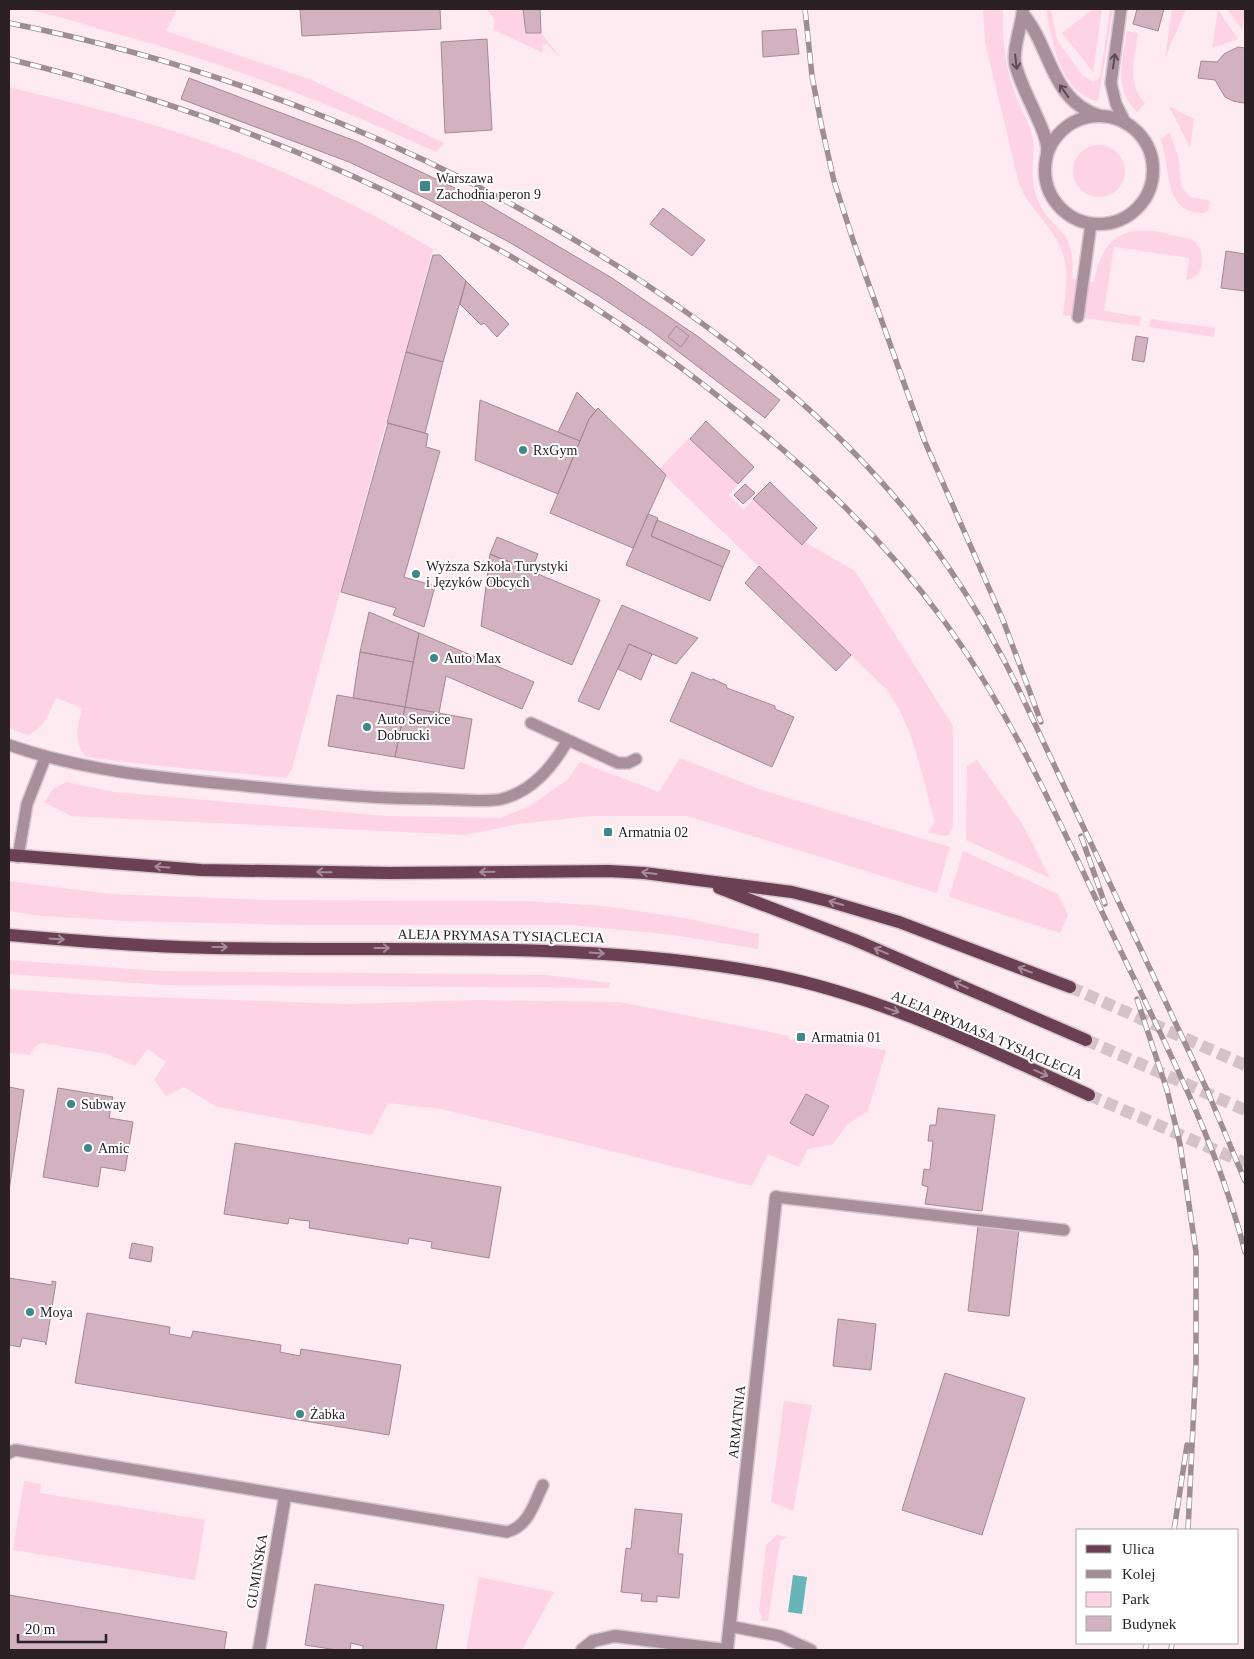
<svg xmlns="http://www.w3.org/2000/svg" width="1254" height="1659" font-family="Georgia,serif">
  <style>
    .green { fill: #fed3e4 }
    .water { fill: #68b5b9 }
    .building { fill: #d2b2bf; stroke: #a68894 }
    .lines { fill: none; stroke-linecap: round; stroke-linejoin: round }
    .primary-tunnel { stroke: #d4c2c8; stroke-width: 12; stroke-dasharray: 12 6; stroke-linecap: butt }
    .service-casing { stroke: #d8c6cc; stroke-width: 14 }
    .minor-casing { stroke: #d8c6cc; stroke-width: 15 }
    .primary-casing { stroke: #d8c6cc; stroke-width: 15 }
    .service { stroke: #a98f99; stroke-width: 11 }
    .minor { stroke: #a98f99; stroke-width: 12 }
    .primary { stroke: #6b4053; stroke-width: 12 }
    .rail-casing { stroke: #9e8e94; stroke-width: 5.5 }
    .rail { stroke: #fff; stroke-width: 4; stroke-dasharray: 11; stroke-linecap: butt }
    .oneway { stroke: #5d4c53 }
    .oneway2 { stroke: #a68c98 }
    .poi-dot { fill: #3f878b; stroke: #fff; stroke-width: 2 }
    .labels { text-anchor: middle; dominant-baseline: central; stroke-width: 4; stroke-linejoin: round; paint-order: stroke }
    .poi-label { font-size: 14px; fill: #2b2024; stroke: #fff; text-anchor: start }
    .street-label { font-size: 14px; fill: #2b2024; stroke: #fff }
  </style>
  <rect width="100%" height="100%" fill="#feeaf1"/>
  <path class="green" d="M22,9H177L166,31L312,80L444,143L436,152C331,104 223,62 110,32C81,24 52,13 22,9Z
    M486,9H540L541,33L560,57L546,44L542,46L543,53L494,30V18Z
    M983,9H1003C1002,38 1005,68 1016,96C1020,109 1029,121 1032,135C1037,155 1028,172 1036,195C1049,234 1077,223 1072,279L1094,282C1101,236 1128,222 1172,235C1179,237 1188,237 1194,241C1207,251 1205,279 1186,280L1189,258L1114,247L1104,311L1141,317L1140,326L1063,315C1066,288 1071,263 1056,239C1045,219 1027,205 1019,184L985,42Z
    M1046,9H1051L1057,40L1083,76L1094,82L1100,77L1110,9H1113L1098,101C1060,94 1052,40 1046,9Z
    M1093,9H1102L1093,72L1062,33Z
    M1172,9H1186L1165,58Z
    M1227,9H1245L1242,30Z
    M1218,10L1238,39L1212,48Z
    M1127,31L1138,33C1135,57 1126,84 1145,103L1137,112C1113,90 1123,59 1127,31Z
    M9,87C79,104 150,121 217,146C293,173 364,208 433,249L292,769L286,778L141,764L86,757C72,739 78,728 82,708L56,698C48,714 45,728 27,735L9,728Z
    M1169,106L1194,119L1190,148Z
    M1170,133L1178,156L1182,188L1190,197L1210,201L1209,209L1204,213C1161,214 1172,164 1160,139Z
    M1073 171a26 26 0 1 1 52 0a26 26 0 1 1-52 0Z
    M1151,319L1215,328L1214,337L1149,327Z
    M690,437L738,484L729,495L744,510L754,499L791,534L855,571L953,726V826L949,835L943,836L928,832L935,822C922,778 914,726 886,689L665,476L659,469Z
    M680,758L759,789L950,847L937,893L687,816H591L518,824L465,835L71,816L44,802L53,789L66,782L114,792L386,816L500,818L528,807L567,780L580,762L659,792Z
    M977,760L1023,825L1050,878L966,840L967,766Z
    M963,851L1058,894L1068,915L1060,933L949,897Z
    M9,881L110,894L267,900L527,901L605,906L684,918L759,934L758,949L673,935L573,925H304L124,921L41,916L9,911Z
    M9,960L160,971L547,975L610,983L609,988L164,985L9,974Z
    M9,989L91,995L347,1004L476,1000L619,1002L789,1036V1039L812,1044L813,1040L886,1050L868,1111L848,1124L833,1144L808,1149L799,1167L768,1154L752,1186L441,1109L388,1103L372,1135L217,1107L184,1087L166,1096L154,1080L166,1062L148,1049L135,1066L107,1054L42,1043L36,1046L29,1055L9,1053Z
    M784,1401L812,1405L793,1511L771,1502Z
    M24,1481L41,1484L40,1493L205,1520L195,1580L13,1550Z
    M777,1535L788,1537L780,1541L768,1621H761L762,1616L759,1612L766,1545Z
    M479,1577L554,1592L522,1650H466Z"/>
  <path class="water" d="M793,1575L807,1577L802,1614L788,1612Z"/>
  <path class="building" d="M300,9H440L441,29L302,36Z
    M523,9H540L541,33H526Z
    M1137,9H1164L1158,31L1133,24Z
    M796,29L799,54L763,57L762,31Z
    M487,39L492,130L445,133L441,42Z
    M1238,47L1245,48V102L1243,103L1233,101L1225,97L1215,80L1198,78L1201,61L1217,62L1224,54Z
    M189,78L358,142L478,199L612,278L700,338L780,400L765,418L650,330L599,296L509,242L429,200L349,162L181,99Z
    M663,208L705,240L692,256L650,224Z
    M1226,251L1245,254V291L1221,288Z
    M433,255H440L466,281L443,362L406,352Z
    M466,281L509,324L497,337L484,323L481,325L460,304Z
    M676,326L689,336L681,347L668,337Z
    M1136,336L1148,338L1144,362L1132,360Z
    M406,352L443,362L425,433L387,423Z
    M577,392L596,411L589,419L580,441L558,432Z
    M480,400L580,441L558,494L475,460Z
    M598,408L666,475L633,548L550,513L589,419Z
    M706,421L754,467L738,484L690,439Z
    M388,423L428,434L426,447L440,451L404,577L435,586L424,627L393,615L396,608L341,592Z
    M770,482L817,528L802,545L753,499Z
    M745,484L755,493L743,504L734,495Z
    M648,514L658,518L651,536L723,567L710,601L626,565Z
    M657,520L730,551L723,567L651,536Z
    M497,537L538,554L531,571L490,554Z
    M490,554L600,600L572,665L481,626Z
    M759,566L851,655L836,671L745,583Z
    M622,605L698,638L676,664L629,644L599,710L578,701Z
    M369,612L419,633L413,662L360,652Z
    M419,633L534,682L522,709L446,676L439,713L405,707Z
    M629,644L652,654L641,680L618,669Z
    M360,652L413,662L405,707L353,698Z
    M692,672L711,680L713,679L726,685L727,688L775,706V709L794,717L772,767L670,721Z
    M337,695L405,707L395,757L328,746Z
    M405,707L472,719L464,769L395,757Z
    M9,1087L24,1090L9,1191Z
    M58,1088L113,1097L109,1118L133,1122L125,1171L101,1167L98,1187L43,1177Z
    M806,1094L829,1106L813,1136L790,1123Z
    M938,1108L995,1115L982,1211L925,1204L928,1187L922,1185L924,1169L930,1170L933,1141H928L930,1125H936Z
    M235,1143L501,1187L489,1258L431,1248L432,1242L409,1238L408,1244L309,1228L310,1221L299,1220L289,1218L288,1224L224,1214Z
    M978,1226L1019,1230L1009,1316L968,1311Z
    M132,1243L153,1247L151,1262L129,1258Z
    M9,1278L52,1285V1281L56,1282L46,1345L45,1342L22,1338L20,1347L9,1345Z
    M87,1313L170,1327L169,1334L191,1338L193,1331L281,1345L280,1352L300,1356L301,1349L401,1365L389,1435L75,1383Z
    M838,1319L876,1324L871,1370L833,1366Z
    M945,1373L1025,1398L982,1535L902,1510Z
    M635,1509L682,1514L678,1554H683L679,1598L657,1596V1602L641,1601L642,1594L621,1592L626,1548L631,1549Z
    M315,1584L444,1605L436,1650H363V1646L351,1643L350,1650H337L305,1645Z
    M9,1595L227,1632L224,1650H9Z"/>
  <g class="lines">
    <path class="primary-tunnel" d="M1070,987L1245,1065
      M1086,1040L1245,1110
      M1089,1095L1245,1163"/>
    <defs>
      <path id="service" d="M1121,9L1111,83L1116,104L1126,124
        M1078,317L1091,224
        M531,723L618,763H628L636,759
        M9,745C86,772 165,778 246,786C309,792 371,799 434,799C453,799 486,803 502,799C533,791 553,766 568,740
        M18,857L27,804L45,758
        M776,1197L1064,1230
        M9,1453L15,1450L507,1532C529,1526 534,1503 543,1485
        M729,1626L780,1636L811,1650"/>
      <path id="minor" d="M1023,9C1022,27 1013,44 1015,62C1019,88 1051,135 1047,153
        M1023,14C1052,49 1050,100 1100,116
        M1045 170a54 54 0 1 1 108 0a54 54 0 1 1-108 0Z
        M259,1650L285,1497
        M582,1650L593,1641L615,1636L725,1650
        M727,1650L776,1197"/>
      <path id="primary" d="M9,855L201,870L389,873L609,871L644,873L792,892L828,901L899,922L1070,987
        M719,888L855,940L1086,1040
        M9,935C66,940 123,945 180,947C377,954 573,937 768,974C881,996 985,1048 1089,1095"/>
    </defs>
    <use href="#service" class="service-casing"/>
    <use href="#minor" class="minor-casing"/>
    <use href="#primary" class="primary-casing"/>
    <use href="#service" class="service"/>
    <use href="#minor" class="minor"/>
    <use href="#primary" class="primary"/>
    <defs>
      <path id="rail" d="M805,9L812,76L822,128L834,181L854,243L925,442L1003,620L1041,722
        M9,23C235,68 451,157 644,283C740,347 830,419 904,508C949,563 987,624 1018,688L1207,1090L1245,1181
        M9,59C273,124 521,237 733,408C811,471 885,540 944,621C1014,717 1061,826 1112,933C1162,1037 1217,1141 1245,1252
        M1081,836L1105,904
        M1137,999L1167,1090L1180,1144L1196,1252V1363L1188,1530
        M1174,1530L1187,1445
        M1145,1650L1147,1643
        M1171,1650L1172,1643"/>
    </defs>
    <use href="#rail" class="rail-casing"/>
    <use href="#rail" class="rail"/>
  </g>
  <defs><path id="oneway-shaft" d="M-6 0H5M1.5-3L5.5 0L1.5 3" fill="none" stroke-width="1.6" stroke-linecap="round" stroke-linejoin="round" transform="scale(1.25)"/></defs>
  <g class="oneway">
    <use href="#oneway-shaft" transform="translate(1114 61) rotate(-82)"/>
    <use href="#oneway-shaft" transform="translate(1016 62) rotate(83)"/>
    <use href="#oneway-shaft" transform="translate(1064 91) rotate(-125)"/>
  </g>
  <g class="oneway2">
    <use href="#oneway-shaft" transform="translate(162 867) rotate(-176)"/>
    <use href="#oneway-shaft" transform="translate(324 872) rotate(-179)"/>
    <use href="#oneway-shaft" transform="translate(487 872) rotate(179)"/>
    <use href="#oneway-shaft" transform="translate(649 873) rotate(-173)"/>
    <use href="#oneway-shaft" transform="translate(836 903) rotate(-164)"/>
    <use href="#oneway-shaft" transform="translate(57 939) rotate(4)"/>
    <use href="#oneway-shaft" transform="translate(220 947)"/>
    <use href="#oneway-shaft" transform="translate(382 948)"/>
    <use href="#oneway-shaft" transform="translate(881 951) rotate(-157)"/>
    <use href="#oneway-shaft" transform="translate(597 953) rotate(4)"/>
    <use href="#oneway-shaft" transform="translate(1025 970) rotate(-159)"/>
    <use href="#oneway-shaft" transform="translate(961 985) rotate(-156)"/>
    <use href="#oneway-shaft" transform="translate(892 1010) rotate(20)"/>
    <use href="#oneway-shaft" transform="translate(1041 1073) rotate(24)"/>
  </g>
  <g class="poi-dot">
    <rect x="419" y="180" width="12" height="12" rx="2.5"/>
    <circle cx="523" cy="450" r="5"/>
    <circle cx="416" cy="574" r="5"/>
    <circle cx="434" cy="658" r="5"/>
    <circle cx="367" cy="727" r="5"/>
    <rect x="603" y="827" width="10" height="10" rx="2.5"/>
    <rect x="796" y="1032" width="10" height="10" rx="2.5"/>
    <circle cx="71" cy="1104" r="5"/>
    <circle cx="88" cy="1148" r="5"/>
    <circle cx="30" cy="1312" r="5"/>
    <circle cx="300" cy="1414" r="5"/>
  </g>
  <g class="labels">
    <g class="poi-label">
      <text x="436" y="178">Warszawa<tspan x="436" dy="16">Zachodnia peron 9</tspan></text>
      <text x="533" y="450">RxGym</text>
      <text x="426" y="566">Wyższa Szkoła Turystyki<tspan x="426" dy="16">i Języków Obcych</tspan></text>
      <text x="444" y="658">Auto Max</text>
      <text x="377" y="719">Auto Service<tspan x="377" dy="16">Dobrucki</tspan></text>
      <text x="618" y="832">Armatnia 02</text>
      <text x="811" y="1037">Armatnia 01</text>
      <text x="81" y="1104">Subway</text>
      <text x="98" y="1148">Amic</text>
      <text x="40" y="1312">Moya</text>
      <text x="310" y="1414">Żabka</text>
    </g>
    <g class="street-label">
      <text transform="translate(501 936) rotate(1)">ALEJA PRYMASA TYSIĄCLECIA</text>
      <text transform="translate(987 1035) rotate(23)">ALEJA PRYMASA TYSIĄCLECIA</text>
      <text transform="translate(737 1422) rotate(-84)">ARMATNIA</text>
      <text transform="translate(257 1571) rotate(-81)">GUMIŃSKA</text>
    </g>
  </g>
  <rect width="1254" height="1659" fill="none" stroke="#2b2024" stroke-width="20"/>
  <rect x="1076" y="1529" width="162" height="115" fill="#ffffff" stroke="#aaa6a7"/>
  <rect x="1086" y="1545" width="25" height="8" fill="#6b4053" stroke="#aaa6a7"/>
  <text x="1122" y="1554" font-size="15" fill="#2b2024">Ulica</text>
  <rect x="1086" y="1570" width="25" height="8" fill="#9e8e94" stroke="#aaa6a7"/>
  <text x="1122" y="1579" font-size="15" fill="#2b2024">Kolej</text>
  <rect x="1086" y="1592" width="25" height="15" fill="#fed3e4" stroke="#aaa6a7"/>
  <text x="1122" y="1604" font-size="15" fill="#2b2024">Park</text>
  <rect x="1086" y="1616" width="25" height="15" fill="#d2b2bf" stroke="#aaa6a7"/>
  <text x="1122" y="1629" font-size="15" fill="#2b2024">Budynek</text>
  <path d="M18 1634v8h88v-8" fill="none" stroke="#2b2024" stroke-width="2.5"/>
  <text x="25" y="1634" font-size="15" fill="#2b2024" stroke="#ffffff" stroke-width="4" paint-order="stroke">20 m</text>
</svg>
